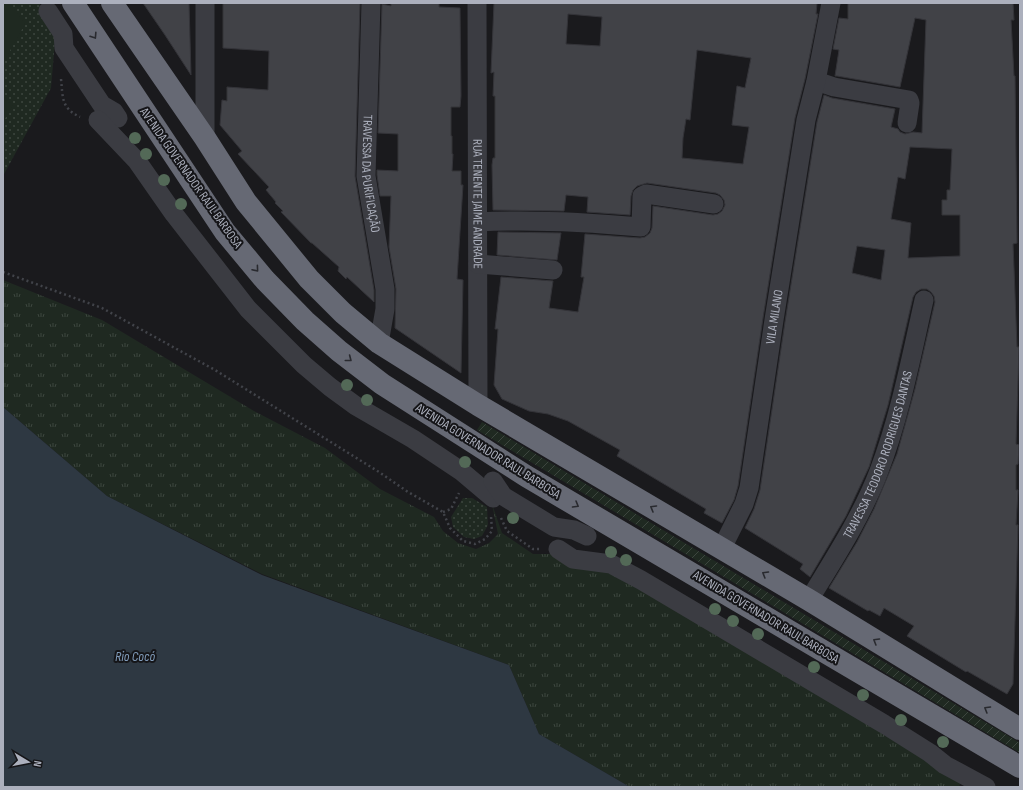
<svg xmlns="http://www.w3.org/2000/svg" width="1023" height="790" font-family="'Sofia Sans Condensed',sans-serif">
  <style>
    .grass { fill: url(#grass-tufts) }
    .park { fill: url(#park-dots) }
    .garden { fill: url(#garden-furrows) }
    .pitch { fill: #1f2921 }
    .water { fill: #2e3842 }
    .building { fill: #414247; stroke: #343439; fill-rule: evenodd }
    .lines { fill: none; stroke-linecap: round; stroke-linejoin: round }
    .path { stroke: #414349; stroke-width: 2.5; stroke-dasharray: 2 3; stroke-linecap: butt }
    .minor { stroke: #3b3c42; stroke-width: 19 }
    .highway { stroke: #666974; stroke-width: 22 }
    .tree { fill: #536957 }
    .oneway { stroke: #292a2f }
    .labels { text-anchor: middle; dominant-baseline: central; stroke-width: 4; stroke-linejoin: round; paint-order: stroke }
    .street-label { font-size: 13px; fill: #acb0bd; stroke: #151518 }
    .water-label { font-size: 14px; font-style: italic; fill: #819cba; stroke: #151518 }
  </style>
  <defs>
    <pattern id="grass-tufts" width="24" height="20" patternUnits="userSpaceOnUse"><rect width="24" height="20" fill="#1f2921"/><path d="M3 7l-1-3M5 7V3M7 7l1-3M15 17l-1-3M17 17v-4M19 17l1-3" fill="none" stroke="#3d463f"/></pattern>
    <pattern id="park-dots" width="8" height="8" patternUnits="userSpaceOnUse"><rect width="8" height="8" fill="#1f2921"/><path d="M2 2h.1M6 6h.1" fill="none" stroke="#3d463f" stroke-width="1.8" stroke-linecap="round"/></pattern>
    <pattern id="garden-furrows" width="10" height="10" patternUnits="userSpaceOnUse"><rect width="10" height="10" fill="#1f2921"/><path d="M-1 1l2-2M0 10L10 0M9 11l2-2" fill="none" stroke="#3d463f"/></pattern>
  </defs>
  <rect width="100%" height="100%" fill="#1a1a1d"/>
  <path class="grass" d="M3,280L102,320L254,411L325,448L380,489L434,517L443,531L458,543L476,549L489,543L498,534L492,504L502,533L533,554H560L611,570L961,781L959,787H630L539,734L509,665L262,574L107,496L3,407Z"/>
  <path class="park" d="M3,3H39L56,29L51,88L3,176Z
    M463,498H472L487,507L488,525L482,536L474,539L464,537L453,527L451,517Z"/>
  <path class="garden" d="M482,422L1020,743V753L477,430Z"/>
  <path class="pitch" d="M3,3H10L25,24L3,63Z
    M3,98L13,105L3,122Z"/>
  <path class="water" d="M3,407L107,496L262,575L509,665L539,734L630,787H3Z"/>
  <path class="building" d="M143,3H189L191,75L165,35Z
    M223,3H360L355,176L374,290V302L347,277L346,279L338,271L339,267L312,243H311L281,212L283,211L275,203L276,202L266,190L269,187L238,154L242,151L220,125L222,100L227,101V87L268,90L269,51L223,48Z
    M391,3H439V7L460,8L461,96L460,107H451V136H452V154H453L452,171H461V185H463L457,279L463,280L461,373L395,328L396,289L389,247L391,196H380L377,175V170L398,171V134L378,133L382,4L391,6Z
    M494,3H817L816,14H818L805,79L795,118L763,318L738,486L734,500L722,523L704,513L706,509L617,456L620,450L568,421L548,414L529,411L502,399L494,385L498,329H495L501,277L553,281L549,308L578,312L584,277H581L585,234L640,238L645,237L650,233L652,228L653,206L713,215L718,214L722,211L725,205L724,200L720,195L716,193L647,183L637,186L633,190L631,196L630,215L587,212L588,197L566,195L564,211L493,210L492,165L493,158H495V96H493L494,72L491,73ZM568,14L602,17L600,46L566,44ZM697,50L751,58L745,88L737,86L732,125L749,127L743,164L682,158L683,138L686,119L690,120Z
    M848,3H1013L1014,20H1011L1014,76H1015L1017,243L1013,244L1014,268L1017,347H1019L1016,444L1019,445L1018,464L1016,465V490H1018L1016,525H1018L1013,684L1007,694L967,671L966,672L907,636L914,626L884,608L880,616L869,610L868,611L829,588L857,542L874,509L897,454L915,389L935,302L934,296L931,292L927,289H921L916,292L913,297L888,405L869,467L846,516L810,577L800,569L803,564L745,528L754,509L760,490L785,322L817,122L824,95L832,98L895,109L891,127L898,129L900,132L905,134L913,132L922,133L926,20L915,18L900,87L837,76H835L839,50L833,49L839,18L848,19ZM910,147L952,149L950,190H947V200H942V215H960V256L908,258L911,223L891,219L898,177L905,179ZM857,246L885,250L881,280L852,273Z
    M498,232L561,233L557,260L497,255Z"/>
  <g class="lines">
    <path class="path" d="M61,79C63,98 61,108 80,117
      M3,272L102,308L215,370L379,472L408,492L443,512L450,528L463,541L475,544L485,539L492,531L491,516
      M443,512L451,509L459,493
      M501,518L507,531L533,549H540"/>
    <g class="minor">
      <path id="s1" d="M371,3L366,176L385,289V309L379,343"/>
      <path id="s2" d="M477,3L478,405"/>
      <path d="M48,11L63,34L64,48L102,105L114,112L118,118"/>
      <path d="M816,81L834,87L909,100L910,103L907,123"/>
      <path d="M98,120L137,161L174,214L248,309L304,365L330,387L356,406L413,439L461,471L493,498"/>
      <path d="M205,138V3"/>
      <path d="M478,222C533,219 586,222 641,227L642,196L646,194L714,204"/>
      <path d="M478,264L553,270"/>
      <path d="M493,481L503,496L554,527L574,530L587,536"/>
      <path id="s3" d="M722,548L744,504L749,488L774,320L806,120L816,81L831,3"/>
      <path d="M558,549L573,559L611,564L641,580L884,724L930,753L945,765L986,787"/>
      <path id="s4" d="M809,600C834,559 862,516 879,471C900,416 911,358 924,300"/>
    </g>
    <path class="highway" d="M73,3L225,232L265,280L305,321L339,351L382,384L526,476L1020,767
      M112,3L205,138L246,202L309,279L343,313L379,343L478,405L809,600L1020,729"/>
  </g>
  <g class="tree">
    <circle cx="135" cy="138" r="6"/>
    <circle cx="146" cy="154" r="6"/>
    <circle cx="164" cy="180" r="6"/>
    <circle cx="181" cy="204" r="6"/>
    <circle cx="347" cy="385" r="6"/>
    <circle cx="367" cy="400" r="6"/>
    <circle cx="465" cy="462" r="6"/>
    <circle cx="513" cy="518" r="6"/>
    <circle cx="611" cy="552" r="6"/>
    <circle cx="626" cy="560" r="6"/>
    <circle cx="715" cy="609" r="6"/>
    <circle cx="733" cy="621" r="6"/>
    <circle cx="758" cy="634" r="6"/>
    <circle cx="814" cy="667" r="6"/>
    <circle cx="863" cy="695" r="6"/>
    <circle cx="901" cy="720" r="6"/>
    <circle cx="943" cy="742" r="6"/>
  </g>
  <defs><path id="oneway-chevron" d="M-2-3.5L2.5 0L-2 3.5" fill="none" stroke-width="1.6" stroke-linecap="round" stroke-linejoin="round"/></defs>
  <g class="oneway">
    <use href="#oneway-chevron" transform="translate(94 36) rotate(57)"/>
    <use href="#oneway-chevron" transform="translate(256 269) rotate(50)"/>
    <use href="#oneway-chevron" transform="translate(349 359) rotate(38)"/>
    <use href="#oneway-chevron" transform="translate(576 505) rotate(30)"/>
    <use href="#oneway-chevron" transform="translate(653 508) rotate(-150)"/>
    <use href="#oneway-chevron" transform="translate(765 574) rotate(-149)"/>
    <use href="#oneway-chevron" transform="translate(876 641) rotate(-149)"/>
    <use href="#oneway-chevron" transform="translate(987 709) rotate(-149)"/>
  </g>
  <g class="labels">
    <g class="street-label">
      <text stroke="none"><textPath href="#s1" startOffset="171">TRAVESSA DA PURIFICAÇÃO</textPath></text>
      <text transform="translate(191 178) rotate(55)">AVENIDA GOVERNADOR RAUL BARBOSA</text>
      <text stroke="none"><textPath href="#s2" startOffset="201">RUA TENENTE JAIME ANDRADE</textPath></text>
      <text stroke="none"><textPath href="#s3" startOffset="239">VILA MILANO</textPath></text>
      <text transform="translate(488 451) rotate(32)">AVENIDA GOVERNADOR RAUL BARBOSA</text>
      <text stroke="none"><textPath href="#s4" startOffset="162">TRAVESSA TEODORO RODRIGUES DANTAS</textPath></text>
      <text transform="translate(766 617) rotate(31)">AVENIDA GOVERNADOR RAUL BARBOSA</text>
    </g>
    <g class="water-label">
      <text x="135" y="656">Rio Cocó</text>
    </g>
  </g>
  <rect width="1023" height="790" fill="none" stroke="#acb0bd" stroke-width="8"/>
  <g transform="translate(28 762) rotate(100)" stroke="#151518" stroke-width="3" paint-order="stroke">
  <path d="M0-3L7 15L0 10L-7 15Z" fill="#acb0bd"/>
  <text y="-6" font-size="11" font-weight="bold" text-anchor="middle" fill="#acb0bd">N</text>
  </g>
</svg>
